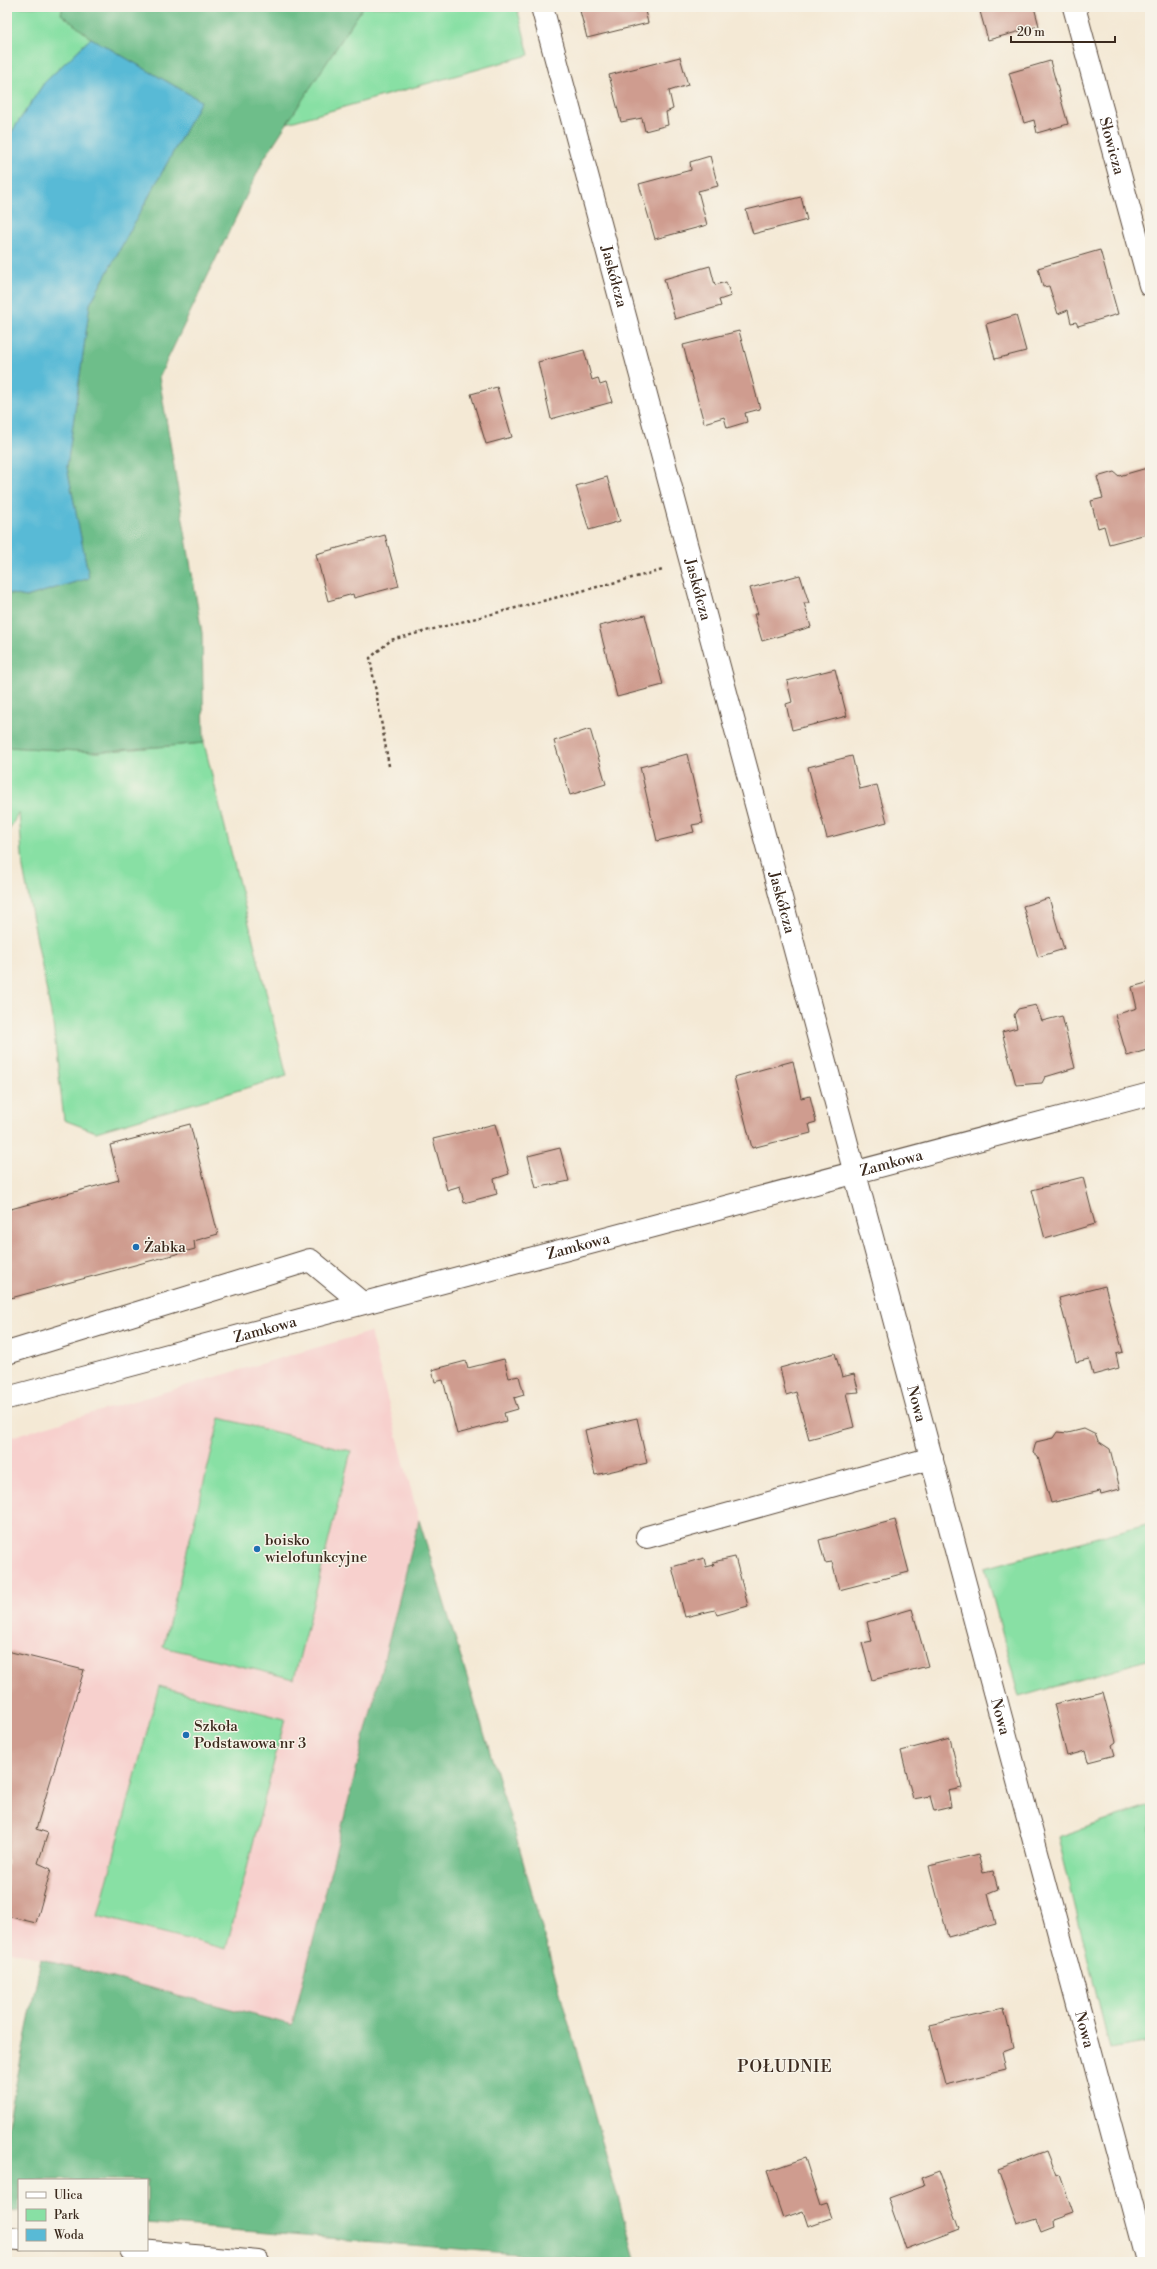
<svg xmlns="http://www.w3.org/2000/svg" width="1157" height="2269" font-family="'Libre Bodoni',serif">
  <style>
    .built { fill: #f7d0cd }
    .green { fill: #88e0a4; stroke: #628561 }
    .forest { fill: #6ebe8a; stroke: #547454 }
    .water { fill: #58bad6; stroke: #4a727a }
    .building { fill: #cf9c8f }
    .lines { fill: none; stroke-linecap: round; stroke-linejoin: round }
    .minor-casing { stroke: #574739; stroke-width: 24 }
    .path { stroke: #574739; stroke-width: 2.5; stroke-dasharray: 3 3; stroke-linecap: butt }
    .minor { stroke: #fff; stroke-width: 22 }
    .poi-dot { fill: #1f6fb2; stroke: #f7f3e8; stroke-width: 1.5 }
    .labels { text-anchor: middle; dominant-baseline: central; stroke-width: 3; stroke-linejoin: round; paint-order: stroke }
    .street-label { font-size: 15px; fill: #3b2a1e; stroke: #f7f3e8 }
    .poi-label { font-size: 15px; fill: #3b2a1e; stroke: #f7f3e8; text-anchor: start }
    .neighbourhood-label { font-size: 16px; letter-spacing: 1px; fill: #3b2a1e; stroke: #f7f3e8 }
  </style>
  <rect width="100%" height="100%" fill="#f7f3e8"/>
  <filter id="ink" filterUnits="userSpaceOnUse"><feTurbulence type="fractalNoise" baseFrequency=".025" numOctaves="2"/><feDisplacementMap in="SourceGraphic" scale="8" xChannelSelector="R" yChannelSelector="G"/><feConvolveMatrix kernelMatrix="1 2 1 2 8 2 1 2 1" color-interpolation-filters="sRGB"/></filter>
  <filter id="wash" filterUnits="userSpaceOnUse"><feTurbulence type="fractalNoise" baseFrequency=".012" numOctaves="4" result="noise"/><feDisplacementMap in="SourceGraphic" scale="16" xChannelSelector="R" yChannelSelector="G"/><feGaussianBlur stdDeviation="0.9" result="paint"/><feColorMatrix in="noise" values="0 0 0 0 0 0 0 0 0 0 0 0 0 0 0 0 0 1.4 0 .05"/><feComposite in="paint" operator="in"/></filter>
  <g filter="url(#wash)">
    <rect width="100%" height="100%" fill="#f4e9d5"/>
    <path class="built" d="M370,1332L419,1520L292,2025L7,1950V1438Z"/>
    <path class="green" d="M7,7H63L61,14L91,38L44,83L7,139Z
      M363,7H517L529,55L287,123Z
      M204,743L287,1076L96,1132L64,1120L53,1024L23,868L19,812L7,834V747L97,752Z
      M220,1418L351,1451L294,1679L163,1647Z
      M1150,1523V1659L1019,1697L985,1568Z
      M159,1686L285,1719L226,1949L98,1916Z
      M1150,1806V2042L1110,2049L1058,1837Z"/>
    <path class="forest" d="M63,7H363L265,157L159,377L202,633L204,743L97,752L7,747V593L26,597L89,578L67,467L90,304L201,101L91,38L61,14Z
      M419,1520L519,1847L636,2262H614L147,2223V2180H19V2212L7,2211V2129L41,1959L292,2025Z"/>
    <path class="water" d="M91,38L201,101L90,304L67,467L89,578L26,597L7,593V139L44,83Z"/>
    <g id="blocks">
      <path class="building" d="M579,7H644L648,23L587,38Z
        M973,7H1034L1039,26L988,40L979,8L974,10Z
        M680,57L688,85L669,91L673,109L666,112L668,125L645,131L642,118L621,122L609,75Z
        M1050,61L1068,124L1037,133L1034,120L1024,123L1009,73Z
        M710,156L718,186L698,191L707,225L655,239L639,184L691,170L690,162Z
        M801,197L807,220L753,234L746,210Z
        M1100,250L1118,314L1078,326L1076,322L1071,323L1068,310L1058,314L1049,286L1043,287L1038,268Z
        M710,266L715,285L726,282L731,296L719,300L721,306L675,319L664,279Z
        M1016,315L1026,351L995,359L986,324Z
        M739,331L760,409L745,413L747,422L727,428L724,417L704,423L683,345Z
        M584,350L592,380L598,378L600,385L606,383L612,402L551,419L538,362Z
        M497,387L512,437L486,444L471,394Z
        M1147,468L1150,479V533L1109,544L1104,526L1098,528L1091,501L1103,498L1097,477L1114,472L1119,476Z
        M607,477L620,521L589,530L576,486Z
        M385,535L399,586L354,598L353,594L328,601L316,554Z
        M800,575L809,603H804L811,627L762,641L754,614H758L750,588Z
        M645,615L663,685L617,697L599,626Z
        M835,669L847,716L792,730L786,704L792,702L787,681Z
        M590,729L606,784L570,795L554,741Z
        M687,754L703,823L692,825L694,832L657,841L640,767Z
        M852,756L860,789L877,785L887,822L827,838L808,767Z
        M1049,898L1064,949L1038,957L1023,906Z
        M1150,982V1049L1127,1056L1115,1015L1137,1008L1132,987Z
        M1036,1005L1042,1021L1062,1016L1075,1068L1045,1077L1042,1083L1016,1085L1002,1032L1017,1028L1014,1015L1018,1009Z
        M793,1061L801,1098L810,1096L816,1122L809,1124L811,1133L752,1148L734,1077Z
        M190,1124L218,1234L194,1241L195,1249L7,1299V1210L119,1180L110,1145Z
        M495,1124L509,1174L494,1179L497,1194L464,1203L460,1186L447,1190L433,1139Z
        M560,1148L569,1181L536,1188L528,1156Z
        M1083,1177L1095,1224L1045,1239L1032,1190Z
        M1105,1286L1123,1352L1116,1354L1119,1368L1093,1375L1089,1359L1076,1362L1059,1298Z
        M835,1353L842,1377L854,1374L859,1392L846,1393L854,1427L809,1439L796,1392L786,1395L780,1368Z
        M504,1359L509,1378L519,1376L524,1395L514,1398L518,1409L504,1413L506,1421L457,1434L443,1380L435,1382L432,1370L466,1361L468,1368Z
        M637,1418L647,1463L595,1475L585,1430Z
        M1084,1429L1096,1435L1098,1441L1110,1449L1120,1489L1101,1494L1100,1491L1051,1503L1038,1457L1033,1453L1036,1442L1053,1438L1057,1432L1068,1433Z
        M895,1520L909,1572L839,1590L832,1562L825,1563L819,1540Z
        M735,1557L748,1606L717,1615L715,1610L685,1617L672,1567L704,1558L706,1567L714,1565L713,1562Z
        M912,1609L928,1666L872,1680L862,1643L872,1641L867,1622Z
        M7,1651L84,1670L36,1829L48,1833L38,1863L51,1869L36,1923L7,1916Z
        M1103,1692L1116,1742L1112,1745L1115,1755L1088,1762L1085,1751L1067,1756L1054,1704Z
        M950,1738L962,1788L948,1791L951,1807L934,1811L930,1796L913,1799L901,1751Z
        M978,1854L983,1873L993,1871L998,1889L988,1893L996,1924L948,1937L929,1866Z
        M1004,2008L1013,2047L1002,2051L1006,2070L945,2085L930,2025Z
        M1046,2151L1056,2176L1060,2175L1073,2212L1053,2219L1054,2226L1041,2231L1036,2218L1017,2224L998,2169Z
        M805,2158L820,2205L826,2203L831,2218L808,2226L803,2211L783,2218L767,2171Z
        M939,2171L960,2229L906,2249L888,2198L924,2185L921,2178Z"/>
    </g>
  </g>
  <g filter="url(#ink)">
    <use href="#blocks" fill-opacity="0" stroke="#574739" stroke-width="1"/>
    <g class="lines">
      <defs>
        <g id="minor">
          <path id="s1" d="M542,7L1147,2262"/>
          <path id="s2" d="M1074,7L1150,285"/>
          <path d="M7,1353L310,1260L362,1303"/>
          <path id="s3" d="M7,1398L1150,1094"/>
          <path d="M647,1537L932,1458"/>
          <path d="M7,2238L19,2239"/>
          <path d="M131,2250L258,2262"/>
        </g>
      </defs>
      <use href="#minor" class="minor-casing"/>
      <path class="path" d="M389,766L370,658L391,640L663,570"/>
      <use href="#minor" class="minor"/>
    </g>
  </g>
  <g class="poi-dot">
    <circle cx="136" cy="1247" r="4"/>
    <circle cx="257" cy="1549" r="4"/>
    <circle cx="186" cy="1735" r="4"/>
  </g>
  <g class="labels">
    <g class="street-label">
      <text stroke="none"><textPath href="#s2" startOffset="144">Słowicza</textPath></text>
      <text stroke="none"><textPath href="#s1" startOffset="279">Jaskółcza</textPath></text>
      <text stroke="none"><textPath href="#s1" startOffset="603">Jaskółcza</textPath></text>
      <text stroke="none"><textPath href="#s1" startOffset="927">Jaskółcza</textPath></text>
      <text stroke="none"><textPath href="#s3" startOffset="915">Zamkowa</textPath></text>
      <text stroke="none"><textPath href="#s3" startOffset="591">Zamkowa</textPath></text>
      <text stroke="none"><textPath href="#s3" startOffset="267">Zamkowa</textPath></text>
      <text stroke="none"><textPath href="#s1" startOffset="1446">Nowa</textPath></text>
      <text stroke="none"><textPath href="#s1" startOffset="1770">Nowa</textPath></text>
      <text stroke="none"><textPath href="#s1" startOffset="2094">Nowa</textPath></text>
    </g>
    <g class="poi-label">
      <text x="144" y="1247">Żabka</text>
      <text x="265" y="1540">boisko<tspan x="265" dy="17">wielofunkcyjne</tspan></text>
      <text x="194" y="1726">Szkoła<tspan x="194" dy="17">Podstawowa nr 3</tspan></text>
    </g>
    <g class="neighbourhood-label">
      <text x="785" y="2067">POŁUDNIE</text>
    </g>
  </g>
  <rect width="1157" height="2269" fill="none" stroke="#f7f3e8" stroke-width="24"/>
  <rect x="18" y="2179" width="130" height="72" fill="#f7f3e8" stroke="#aca397"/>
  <rect x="26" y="2192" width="20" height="6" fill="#ffffff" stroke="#aca397"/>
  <text x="54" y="2199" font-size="12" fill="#3b2a1e">Ulica</text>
  <rect x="26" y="2209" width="20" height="12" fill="#88e0a4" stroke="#aca397"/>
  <text x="54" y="2219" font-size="12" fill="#3b2a1e">Park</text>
  <rect x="26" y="2229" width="20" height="12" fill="#58bad6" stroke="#aca397"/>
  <text x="54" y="2239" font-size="12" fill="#3b2a1e">Woda</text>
  <path d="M1011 36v6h104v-6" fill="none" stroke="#3b2a1e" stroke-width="2"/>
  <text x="1017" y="36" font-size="12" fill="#3b2a1e" stroke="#f7f3e8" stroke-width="3" paint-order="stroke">20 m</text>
</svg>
